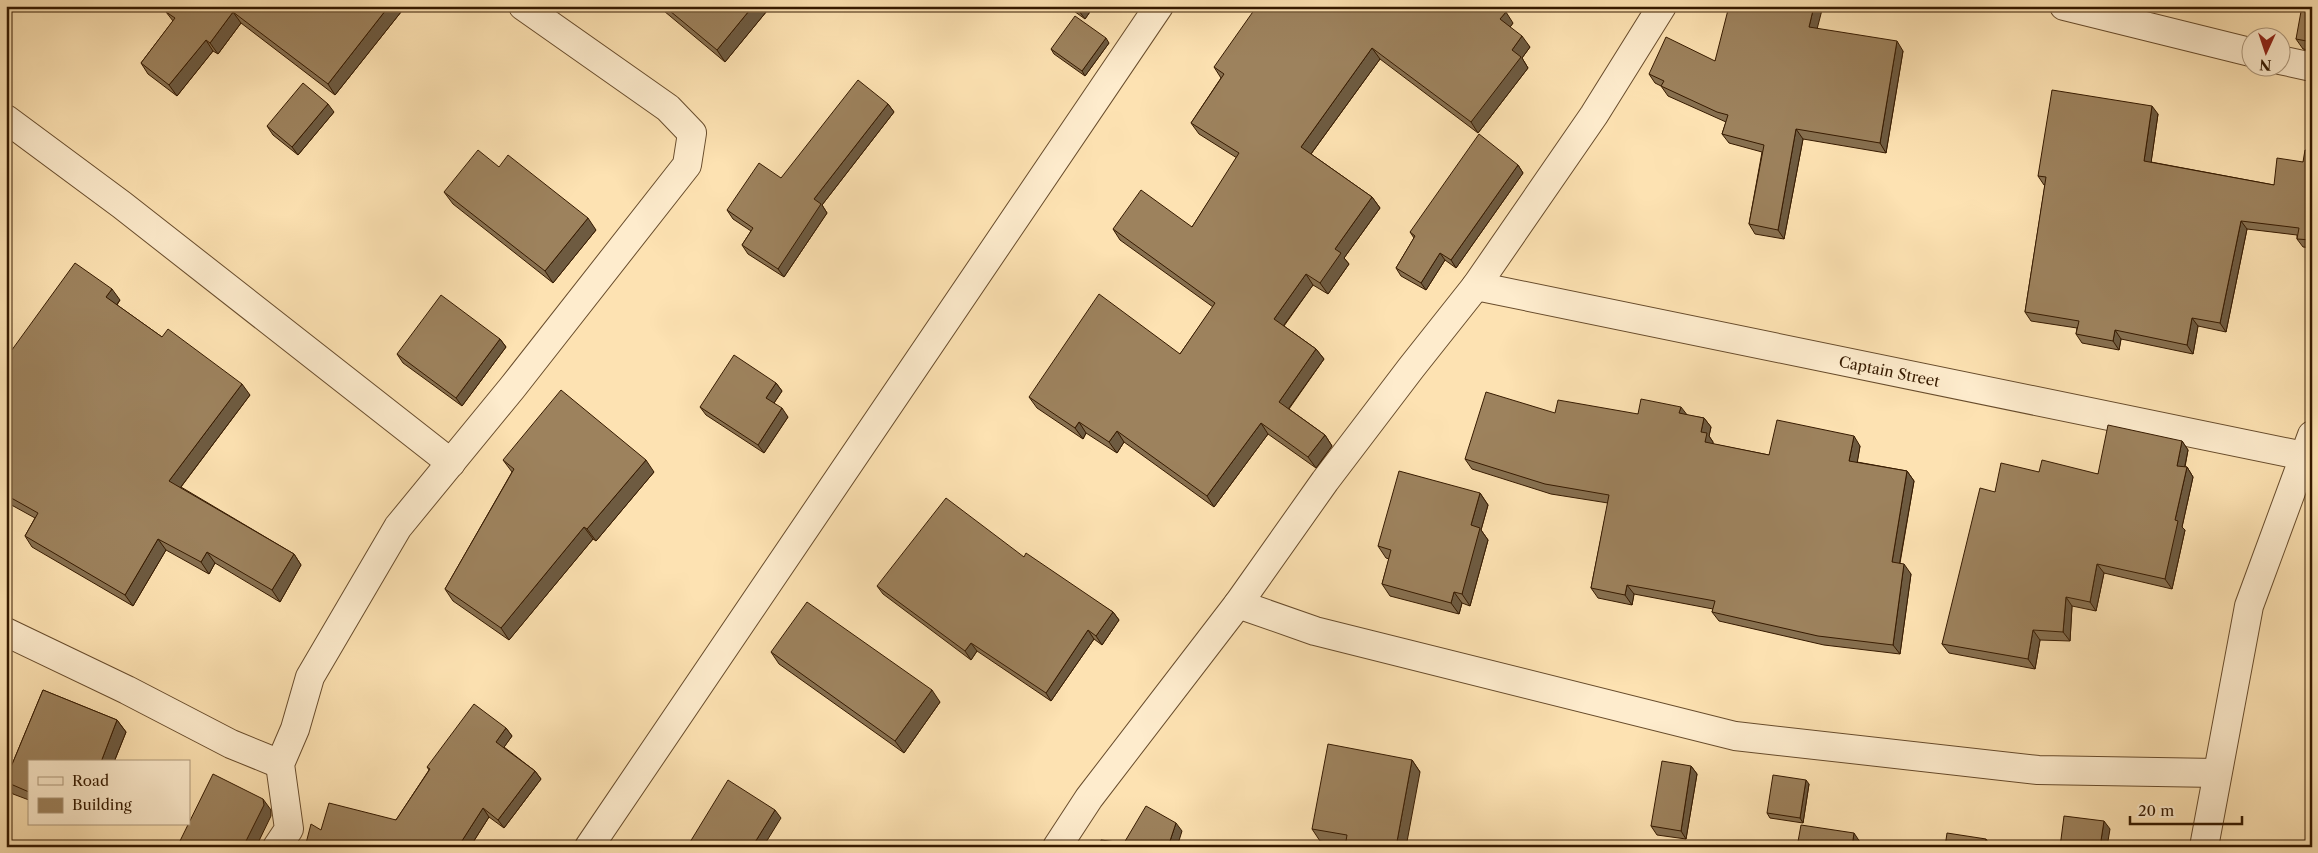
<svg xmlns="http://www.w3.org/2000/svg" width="2318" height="853" font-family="'Libre Caslon Text',serif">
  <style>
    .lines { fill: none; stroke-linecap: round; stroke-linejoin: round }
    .minor-casing { stroke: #684c2c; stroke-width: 30 }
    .minor { stroke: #feeccd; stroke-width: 28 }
    .wall { fill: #877050; stroke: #361a00 }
    .shaded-wall { fill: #6e5b41; stroke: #361a00 }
    .building { fill: #9d825d; stroke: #361a00 }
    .labels { text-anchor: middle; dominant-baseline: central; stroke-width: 4; stroke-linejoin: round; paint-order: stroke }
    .street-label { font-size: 15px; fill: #361a00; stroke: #feeccd }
  </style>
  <rect width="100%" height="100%" fill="#fde2b2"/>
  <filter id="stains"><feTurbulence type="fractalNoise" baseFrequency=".004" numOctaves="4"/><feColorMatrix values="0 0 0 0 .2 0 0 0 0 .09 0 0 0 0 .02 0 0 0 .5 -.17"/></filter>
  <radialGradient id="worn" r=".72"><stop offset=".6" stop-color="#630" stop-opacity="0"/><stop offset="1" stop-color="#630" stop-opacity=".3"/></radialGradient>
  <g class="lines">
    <defs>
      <g id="minor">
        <path d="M2064,6L2250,52"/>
        <path d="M2280,60L2312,67"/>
        <path d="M6,119L122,205L451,463"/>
        <path id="s1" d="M1476,286L2304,456"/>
        <path d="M1238,604L1315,631L1735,736L2038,770L2217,773"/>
        <path d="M6,632L127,690L231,744L280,764"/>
        <path d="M277,847L289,829L280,764L295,729L310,677L398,527L512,388L687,165L692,133L668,108L523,6"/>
        <path d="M589,847L1159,6"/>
        <path d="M1057,847L1089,798L1238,604L1325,481L1411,368L1476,286L1594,115L1662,6"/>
        <path d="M2204,847L2249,606L2312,435"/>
      </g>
    </defs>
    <use href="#minor" class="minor-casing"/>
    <use href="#minor" class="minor"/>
  </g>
  <path class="wall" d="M169,6H396L401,12L335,95L241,23L218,54L213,51L177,96L148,74L141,63L173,21L166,12L170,7Z
    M658,6H771L725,62Z
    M1067,6H1094L1085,19Z
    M2312,6V51L2303,49L2296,39Z
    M1513,23L1510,27L1530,47L1522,58L1528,68L1478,133L1380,59L1311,154L1372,197L1380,208L1344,258L1349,264L1328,294L1313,285L1284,326L1316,349L1324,359L1289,409L1325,435L1332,446L1316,468L1268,434L1214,507L1124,442L1117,453L1086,433L1083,439L1037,408L1029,397L1180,354L1213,307L1120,240L1113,229L1192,227L1237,158L1199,134L1191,123L1221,78L1214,67Z
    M1817,29L1903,51L1886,153L1803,139L1784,239L1755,234L1749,224L1762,152L1729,143L1722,134L1726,122L1668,96L1661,86L1655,83L1649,74L1715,61Z
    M1109,43L1085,76L1054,54L1051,49Z
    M888,104L894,112L822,205L827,213L784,277L748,254L742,245L751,231L733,219L727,210L781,178Z
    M334,112L298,155L273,135L267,126Z
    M2158,114L2151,162L2274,185L2303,162L2312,151V248L2303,247L2297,239V235L2247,229L2226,332L2198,326L2193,354L2121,339L2119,350L2082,343L2076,334L2077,328L2031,321L2025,312L2045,185H2044L2038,176Z
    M1518,165L1523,173L1456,268L1445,260L1426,290L1401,276L1396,268L1414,238L1410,232Z
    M499,167L596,230L553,283L453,204L444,192Z
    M120,300L117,305L162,337L250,395L181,487L294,554L301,565L280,602L215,563L209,574L166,550L133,606L32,547L25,536L35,518L6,502V358Z
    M500,339L506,347L462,406L403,363L397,354Z
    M776,383L782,391L774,403L788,417L764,453L706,415L700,407Z
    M1638,414L1686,415L1704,418L1711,427L1709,436L1713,442V444L1769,455L1860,446L1857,462L1907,471L1914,481L1900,563L1911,574L1900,654L1824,645L1719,621L1712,612L1713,609L1634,594L1632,605L1598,598L1591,588L1608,503L1551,494L1472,469L1465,459Z
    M2182,441L2188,450L2185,467H2187L2193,477L2182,527L2185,530L2172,589L2104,573L2096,611L2072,606L2070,641L2040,640L2035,669L1949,653L1942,644L1995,492L2039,472L2098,474Z
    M503,460L654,472L596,541L593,539L509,640L453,601L445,589L512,472Z
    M1480,493L1488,505L1481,530L1488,540L1470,606L1462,603L1459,614L1390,596L1382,584L1389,559L1386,558L1378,546Z
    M1024,557L1113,612L1119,620L1102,645L1094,639L1051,701L977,651L971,660L883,594L877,586Z
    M771,652L940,702L904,753L779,664Z
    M43,690L117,720L126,732L114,762H29V800L13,794L6,784V779Z
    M506,728L512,736L504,747L535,771L541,779L504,828L489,817L470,847H305L321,830L396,820L429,770L427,767Z
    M1412,760L1420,772L1346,845L1320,841L1312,829Z
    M1691,766L1697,774L1686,839L1657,835L1651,826Z
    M1809,784L1803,823L1770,818L1767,813Z"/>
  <path class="shaded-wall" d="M389,6H396L401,12L335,95L328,84Z
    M753,6H771L725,62L717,50Z
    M1083,6H1094L1085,19L1079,11Z
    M1814,6H1823L1815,37L1809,27Z
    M233,12L241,23L218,54L210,43Z
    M1506,12L1513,23L1508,30L1500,19Z
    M1522,36L1530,47L1522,58L1528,68L1478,133L1471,122L1512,50Z
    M1106,38L1109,43L1085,76L1082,71Z
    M206,40L213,51L177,96L169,85Z
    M1897,41L1903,51L1886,153L1880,143Z
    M1372,48L1380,59L1308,158L1301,147Z
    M328,104L334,112L298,155L292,147Z
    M888,104L894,112L822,205L827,213L784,277L778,269L814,199Z
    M2152,106L2158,114L2150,170L2144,161Z
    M1796,129L1803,139L1784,239L1778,230Z
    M1518,165L1523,173L1456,268L1451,260Z
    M1372,197L1380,208L1344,258L1349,264L1328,294L1320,283L1335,249Z
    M588,218L596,230L553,283L545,271Z
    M2241,221L2247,229L2226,332L2220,323Z
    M1440,253L1445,260L1426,290L1421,283Z
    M1306,274L1313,285L1281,329L1274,319Z
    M112,289L120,300L114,308L106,297Z
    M2192,318L2198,326L2193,354L2187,345Z
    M2115,330L2121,339L2119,350L2113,341Z
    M500,339L506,347L462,406L456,398Z
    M1316,349L1324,359L1286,412L1279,402Z
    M776,383L782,391L772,406L766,398Z
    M242,384L250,395L177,492L169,481Z
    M1681,407L1688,416L1679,413Z
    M782,408L788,417L764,453L758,445Z
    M1704,418L1711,427L1709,436L1713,442L1712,452L1705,442L1701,432Z
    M1079,422L1086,433L1083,439L1075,428Z
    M1261,423L1268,434L1214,507L1207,496Z
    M1117,431L1124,442L1117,453L1109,442Z
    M1325,435L1332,446L1316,468L1308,457Z
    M1854,436L1860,446L1856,470L1849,461Z
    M2182,441L2188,450L2183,475L2177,466Z
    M646,460L654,472L596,541L587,529Z
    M2187,467L2193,477L2182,527L2185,530L2172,589L2165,579L2175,520Z
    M1907,471L1914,481L1898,572L1892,562Z
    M1480,493L1488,505L1481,530L1488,540L1470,606L1462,594L1471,525Z
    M584,527L593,539L509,640L501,628Z
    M158,539L166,550L133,606L125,595Z
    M207,552L215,563L209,574L201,562Z
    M294,554L301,565L280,602L272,590Z
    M1904,564L1911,574L1900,654L1893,645Z
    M2097,564L2104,573L2096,611L2090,602Z
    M1627,585L1634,594L1632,605L1625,595Z
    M1454,592L1462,603L1459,614L1451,603Z
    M2066,597L2072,606L2070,641L2063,632Z
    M1113,612L1119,620L1102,645L1096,636Z
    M1088,630L1094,639L1051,701L1046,693Z
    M2033,630L2040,640L2035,669L2028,659Z
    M971,643L977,651L971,660L965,651Z
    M932,690L940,702L904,753L895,741Z
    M117,720L126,732L114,762H101Z
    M506,728L512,736L502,750L496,742Z
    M1412,760L1420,772L1406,847H1396Z
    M1691,766L1697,774L1686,839L1681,831Z
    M535,771L541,779L504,828L498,820Z
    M1806,780L1809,784L1803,823L1800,818Z
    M263,799L271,810V816L256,847H243Z
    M483,808L489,817L470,847H458Z
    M775,810L781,818L763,847H752Z
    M2104,821L2110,829L2107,847H2100Z
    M1176,823L1182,831L1177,847H1168Z
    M1854,833L1862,845V847H1852Z
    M1986,839L1991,847H1985Z"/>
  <path class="building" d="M171,6H389L328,84L233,12L210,43L206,40L169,85L141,63L175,18L166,12Z
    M664,6H753L717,50Z
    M1073,6H1083L1079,11Z
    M1257,6H1498L1506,12L1500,19L1522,36L1512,50L1521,57L1471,122L1372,48L1301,147L1372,197L1335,249L1341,253L1320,283L1306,274L1274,319L1316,349L1279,402L1325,435L1308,457L1261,423L1207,496L1117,431L1109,442L1079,422L1075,428L1029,397L1099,294L1180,354L1215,303L1113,229L1141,190L1192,227L1239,153L1191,123L1224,74L1214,67Z
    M1729,6H1814L1809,27L1897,41L1880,143L1796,129L1778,230L1749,224L1764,145L1722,134L1728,115L1717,112L1661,86L1664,81L1649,74L1666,37L1715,61Z
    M2302,6H2312V42L2296,39Z
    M1075,16L1106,38L1082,71L1051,49Z
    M858,80L888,104L814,199L821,204L778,269L742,245L753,228L727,210L759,163L781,178Z
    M303,83L328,104L292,147L267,126Z
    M2052,90L2152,106L2144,161L2274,185L2277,158L2303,162L2305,150L2312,151V240L2297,239L2299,228L2241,221L2220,323L2192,318L2187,345L2115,330L2113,341L2076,334L2079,321L2025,312L2046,177L2038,176Z
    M1479,134L1518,165L1451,260L1440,253L1421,283L1396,268L1415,236L1410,232Z
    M478,150L499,167L508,155L588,218L545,271L444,192Z
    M75,263L112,289L106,297L162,337L168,329L242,384L169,481L294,554L272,590L207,552L201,562L158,539L125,595L25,536L38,513L6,495V358Z
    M441,295L500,339L456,398L397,354Z
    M734,355L776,383L766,398L782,408L758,445L700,407Z
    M561,390L646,460L587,529L584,527L501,628L445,589L514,469L503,460Z
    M1486,392L1555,413L1558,400L1638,414L1641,399L1681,407L1679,413L1704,418L1701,432L1707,433L1705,442L1769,455L1777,420L1854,436L1849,461L1907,471L1892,562L1904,564L1893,645L1818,636L1712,612L1715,601L1627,585L1625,595L1591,588L1609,495L1545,484L1465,459Z
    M2108,425L2182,441L2177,466L2187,467L2175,520L2178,521L2165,579L2097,564L2090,602L2066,597L2063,632L2033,630L2028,659L1942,644L1980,488L1995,492L2001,463L2039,472L2042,460L2098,474Z
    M1399,471L1480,493L1471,525L1480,528L1462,594L1454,592L1451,603L1382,584L1391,550L1378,546Z
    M946,498L1024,557L1026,553L1113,612L1096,636L1088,630L1046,693L971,643L965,651L877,586Z
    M807,602L932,690L895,741L771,652Z
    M43,690L117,720L101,762H29V792L6,782V779Z
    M474,704L506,728L496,742L535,771L498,820L483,808L458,847H305L311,824L321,830L329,803L396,820L430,769L427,767Z
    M1328,744L1412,760L1396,847H1345L1347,835L1312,829Z
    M1662,761L1691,766L1681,831L1651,826Z
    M213,774L263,799L264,805L243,847H177Z
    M1773,775L1806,780L1800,818L1767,813Z
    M728,780L775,810L752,847H687Z
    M1146,806L1176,823L1168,847H1100L1101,840L1124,843Z
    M2064,816L2104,821L2100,847H2060Z
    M1801,825L1854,833L1852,847H1853H1797Z
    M1947,833L1986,839L1985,847H1945Z
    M1928,845L1939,847H1928Z"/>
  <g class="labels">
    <g class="street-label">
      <text stroke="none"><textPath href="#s1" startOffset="422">Captain Street</textPath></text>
    </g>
  </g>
  <rect width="2318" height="853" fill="none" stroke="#fde2b2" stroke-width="25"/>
  <rect x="8" y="8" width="2303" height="838" fill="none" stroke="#361a00" stroke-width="2.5"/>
  <rect x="12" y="12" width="2293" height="828" fill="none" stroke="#361a00"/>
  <rect x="28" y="760" width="162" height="65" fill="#feeccd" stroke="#ae987b"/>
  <rect x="38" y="777" width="25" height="8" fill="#feeccd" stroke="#ae987b"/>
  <text x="72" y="786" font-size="15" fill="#361a00">Road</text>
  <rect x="38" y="798" width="25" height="15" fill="#9d825d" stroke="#ae987b"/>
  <text x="72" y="810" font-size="15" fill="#361a00">Building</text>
  <g transform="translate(2266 52) rotate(183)"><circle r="24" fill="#feeccd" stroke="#ae987b"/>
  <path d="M0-4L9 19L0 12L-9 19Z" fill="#8f2418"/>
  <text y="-8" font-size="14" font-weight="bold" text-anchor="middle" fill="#361a00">N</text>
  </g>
  <path d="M2130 816v8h112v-8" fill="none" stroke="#361a00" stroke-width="2.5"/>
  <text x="2138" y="816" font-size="15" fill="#361a00" stroke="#feeccd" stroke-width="4" paint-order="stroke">20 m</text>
  <rect width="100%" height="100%" filter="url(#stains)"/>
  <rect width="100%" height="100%" fill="url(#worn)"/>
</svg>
